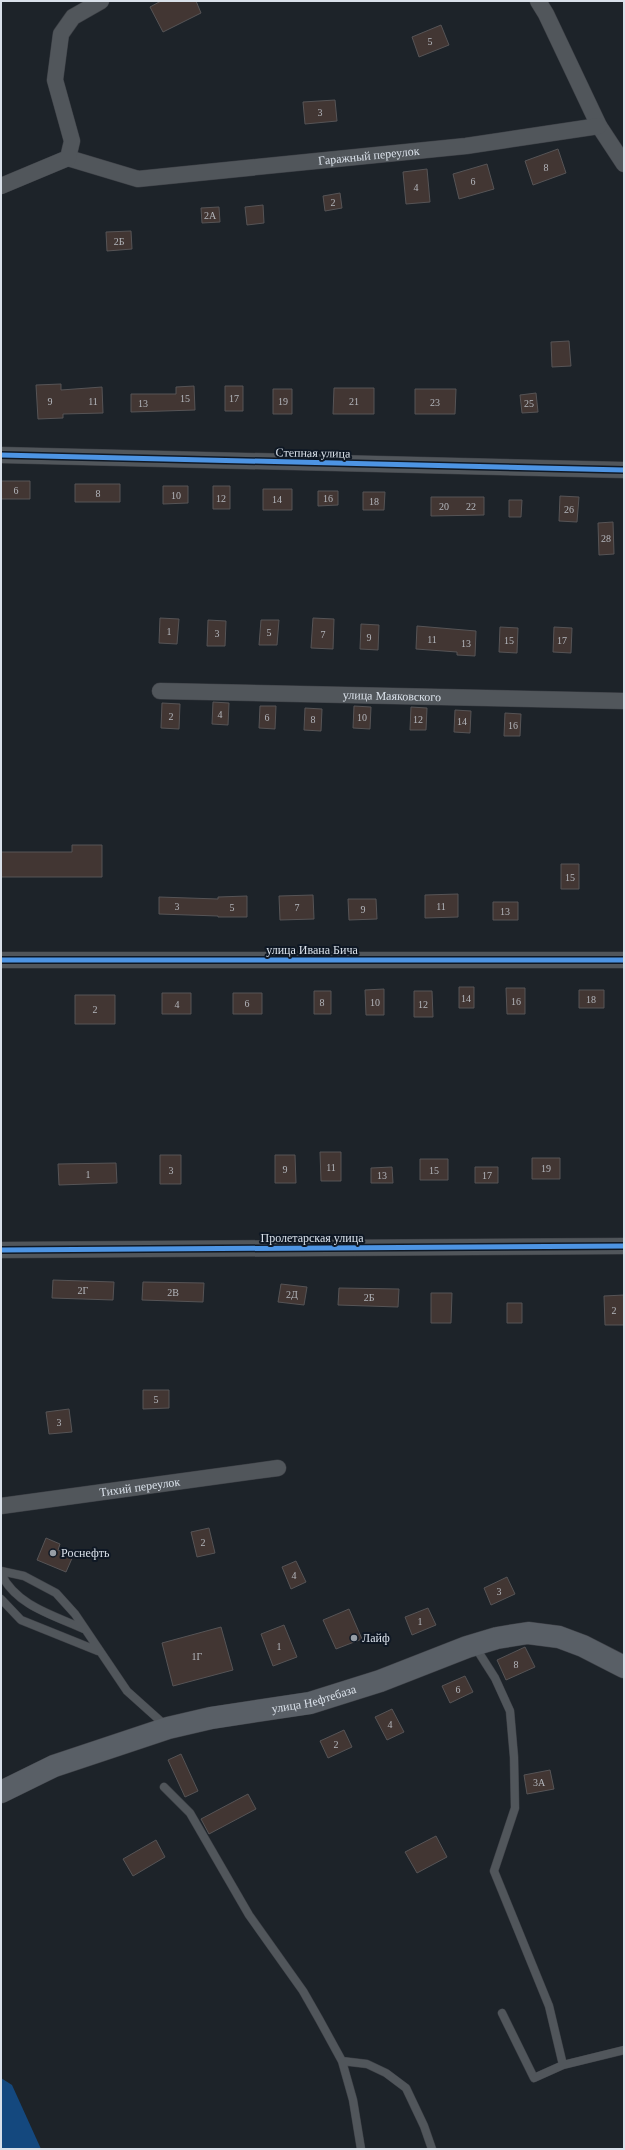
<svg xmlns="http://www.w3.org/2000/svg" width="625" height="2150" font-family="Georgia,serif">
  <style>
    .forest { fill: #14487e }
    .building { fill: #423633; stroke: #565456 }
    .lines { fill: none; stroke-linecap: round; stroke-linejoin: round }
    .service-casing { stroke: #3b3e44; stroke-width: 9 }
    .minor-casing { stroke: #3b3e44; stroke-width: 17 }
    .secondary-casing { stroke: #3b3e44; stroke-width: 23 }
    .service { stroke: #51565b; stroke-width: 8 }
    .minor { stroke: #51565b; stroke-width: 16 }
    .secondary { stroke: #595f66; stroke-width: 22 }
    .cycleway-casing { stroke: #0f1824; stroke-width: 8 }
    .cycleway { stroke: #4d94e3; stroke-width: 5 }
    .poi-dot { fill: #979ea6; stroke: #0f1824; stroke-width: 1.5 }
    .labels { text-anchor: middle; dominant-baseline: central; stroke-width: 4; stroke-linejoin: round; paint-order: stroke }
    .number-label { font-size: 10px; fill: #b3b6bc }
    .street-label { font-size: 12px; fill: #d9e0e9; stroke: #0f1824 }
    .poi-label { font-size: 12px; fill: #d9e0e9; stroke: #0f1824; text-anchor: start }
  </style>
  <rect width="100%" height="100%" fill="#1d2329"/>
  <path class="forest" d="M1,2078L12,2085L41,2149H1Z"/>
  <path class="building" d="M161,1H196L201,13L163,32L150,7Z
    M441,25L449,45L419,57L412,37Z
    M335,100L337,121L305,124L303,102Z
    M558,149L566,173L533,185L525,161Z
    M487,164L494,189L459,199L453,174Z
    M427,169L430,202L406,204L403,172Z
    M340,193L342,208L325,211L323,196Z
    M263,205L264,223L247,225L245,207Z
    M219,207L220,222L202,223L201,208Z
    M131,231L132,249L107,251L106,232Z
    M569,341L571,366L552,367L551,342Z
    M61,384V390L102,387L103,413L63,414V418L38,419L36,385Z
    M194,386L195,410L131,412V394H176V387Z
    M225,386H243V411H225Z
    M334,388H374V414H333Z
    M273,389H292V414H273Z
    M415,389H456L455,414H415Z
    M536,393L538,412L522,413L520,395Z
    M1,481H30V499H1Z
    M75,484H120V502H75Z
    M163,486H188V503L163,504Z
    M213,486H230V509H213Z
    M263,489H292V510H263Z
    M318,491H338V505L318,506Z
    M363,492H385L384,510H363Z
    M560,496L579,497L577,522L559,521Z
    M431,497H484V515L431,516Z
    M509,500H522L521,517H509Z
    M613,522L614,554L599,555L598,523Z
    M160,618L179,619L177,644L159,643Z
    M313,618L334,619L333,649L311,648Z
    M208,620L226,621L225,646H207Z
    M261,620H279L277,645H259Z
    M361,624L379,625L378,650L360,649Z
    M417,626L476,631L475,656L457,655V652L416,649Z
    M500,627L518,628L517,653L499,652Z
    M554,627L572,628L571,653L553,652Z
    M213,702L229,703L228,725L212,724Z
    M162,703L180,704L179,729L161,728Z
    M260,706H276L275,729L259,728Z
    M354,706L371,707L370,729L353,728Z
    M411,707L427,708L426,730H410Z
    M305,708L322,709L321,731L304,730Z
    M455,710L471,711L470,733L454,732Z
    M505,713L521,714L520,736H504Z
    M72,845H102V877H1V852H72Z
    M561,864H579V889H561Z
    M458,894V917L425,918V895Z
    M313,895L314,919L280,920L279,896Z
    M247,896V917H218V916L159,914V897L218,899V897Z
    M348,899H376L377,919L349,920Z
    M493,902H518V920H493Z
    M459,987H474V1008H459Z
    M506,988H525V1014H507Z
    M384,989V1015H366L365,990Z
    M579,990H604V1008H579Z
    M314,991H331V1014H314Z
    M414,991H432L433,1017H414Z
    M162,993H191V1014H162Z
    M233,993H262V1014H233Z
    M75,995H115V1024H75Z
    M320,1152H341V1181H321Z
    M160,1155H181V1184H160Z
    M275,1155H295L296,1183H275Z
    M532,1158H560V1179H532Z
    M420,1159H448V1180H420Z
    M116,1163L117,1183L59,1185L58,1164Z
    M392,1167L393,1183H371V1168Z
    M475,1167H498V1183H475Z
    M53,1280L114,1282L113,1300L52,1298Z
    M143,1282L204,1283L203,1302L142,1300Z
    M281,1284L307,1287L304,1305L278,1302Z
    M339,1288L399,1289L398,1307L338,1305Z
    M431,1293H452L451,1323H431Z
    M624,1295V1325H605L604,1296Z
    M507,1303H522V1323H507Z
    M143,1390H169V1408L143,1409Z
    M69,1409L72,1432L49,1434L46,1412Z
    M209,1528L215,1553L197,1557L191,1532Z
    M46,1538L60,1544L58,1550L73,1556L66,1572L37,1560Z
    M296,1561L306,1582L291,1589L282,1567Z
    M507,1577L515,1594L491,1605L484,1588Z
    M428,1608L436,1625L412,1635L405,1617Z
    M349,1609L362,1639L336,1649L323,1620Z
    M284,1625L297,1657L273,1666L261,1634Z
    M221,1627L233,1670L173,1686L162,1643Z
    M525,1647L535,1667L506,1680L497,1660Z
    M465,1676L473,1692L450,1703L442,1686Z
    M392,1709L404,1732L387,1740L375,1717Z
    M344,1730L352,1747L328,1758L320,1741Z
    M181,1754L198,1791L185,1797L168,1760Z
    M550,1770L554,1789L527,1794L524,1775Z
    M248,1794L256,1809L209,1834L201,1819Z
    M436,1836L447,1857L417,1873L405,1852Z
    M156,1840L165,1857L133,1876L123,1859Z"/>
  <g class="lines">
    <defs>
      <path id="service" d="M1,1571L24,1576L56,1593L75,1614L127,1691L166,1726
        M1,1574C17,1606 53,1615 84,1629
        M1,1599L21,1620L98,1651
        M474,1645L495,1678L510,1711L514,1757L515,1808L494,1871L549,2006L563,2065
        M164,1787L190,1813L249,1915L303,1991L319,2019L342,2061L353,2100L361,2149
        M502,2013L534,2078L563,2065L624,2050
        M342,2061L367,2064L386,2073L406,2088L424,2126L432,2149"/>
      <g id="minor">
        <path d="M538,1L546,14L599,126L624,164"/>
        <path id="s1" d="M68,158L138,179L466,146L599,126"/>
        <path d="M1,186L68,158L72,141L55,80L61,34L73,17L101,1"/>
        <path d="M1,455L624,470"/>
        <path id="s2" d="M160,691L624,701"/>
        <path d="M1,960H624"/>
        <path d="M1,1250L624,1246"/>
        <path id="s3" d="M1,1506L278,1468"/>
      </g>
      <g id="secondary">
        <path id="s4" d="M1,1792L54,1766L168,1728L211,1718L310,1703L380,1681L467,1647L497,1638L528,1633L559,1637L583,1646L624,1667"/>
      </g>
    </defs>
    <use href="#service" class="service-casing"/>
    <use href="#minor" class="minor-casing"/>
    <use href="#secondary" class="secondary-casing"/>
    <use href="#service" class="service"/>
    <use href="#minor" class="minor"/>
    <use href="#secondary" class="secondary"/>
    <defs>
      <path id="cycleway" d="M1,455L624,470
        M1,960H624
        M1,1250L624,1246"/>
    </defs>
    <use href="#cycleway" class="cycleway-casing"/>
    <use href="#cycleway" class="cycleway"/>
  </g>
  <g class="poi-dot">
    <circle cx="53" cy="1553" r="4"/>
    <circle cx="354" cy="1638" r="4"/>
  </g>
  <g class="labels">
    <g class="number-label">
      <text x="430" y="41">5</text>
      <text x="320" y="112">3</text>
      <text x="546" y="167">8</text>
      <text x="473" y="181">6</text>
      <text x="416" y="187">4</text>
      <text x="333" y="202">2</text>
      <text x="210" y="215">2А</text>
      <text x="119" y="241">2Б</text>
      <text x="185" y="398">15</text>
      <text x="234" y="398">17</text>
      <text x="50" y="401">9</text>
      <text x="93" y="401">11</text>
      <text x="283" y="401">19</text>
      <text x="354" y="401">21</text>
      <text x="435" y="402">23</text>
      <text x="143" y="403">13</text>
      <text x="529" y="403">25</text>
      <text x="16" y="490">6</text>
      <text x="98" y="493">8</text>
      <text x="176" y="495">10</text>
      <text x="221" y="498">12</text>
      <text x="328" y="498">16</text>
      <text x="277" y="499">14</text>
      <text x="374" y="501">18</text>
      <text x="444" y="506">20</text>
      <text x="471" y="506">22</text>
      <text x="569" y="509">26</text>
      <text x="606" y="538">28</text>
      <text x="169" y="631">1</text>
      <text x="269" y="632">5</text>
      <text x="217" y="633">3</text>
      <text x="323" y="634">7</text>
      <text x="369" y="637">9</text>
      <text x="432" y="639">11</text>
      <text x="509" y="640">15</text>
      <text x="562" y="640">17</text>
      <text x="466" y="643">13</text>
      <text x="220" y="714">4</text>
      <text x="171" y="716">2</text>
      <text x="267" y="717">6</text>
      <text x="362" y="717">10</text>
      <text x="313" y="719">8</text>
      <text x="418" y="719">12</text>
      <text x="462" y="721">14</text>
      <text x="513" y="725">16</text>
      <text x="570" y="877">15</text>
      <text x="177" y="906">3</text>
      <text x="441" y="906">11</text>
      <text x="232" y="907">5</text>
      <text x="297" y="907">7</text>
      <text x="363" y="909">9</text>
      <text x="505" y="911">13</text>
      <text x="466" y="998">14</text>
      <text x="591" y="999">18</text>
      <text x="516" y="1001">16</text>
      <text x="322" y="1002">8</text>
      <text x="375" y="1002">10</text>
      <text x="247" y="1003">6</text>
      <text x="177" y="1004">4</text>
      <text x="423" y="1004">12</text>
      <text x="95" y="1009">2</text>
      <text x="331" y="1167">11</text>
      <text x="546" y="1168">19</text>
      <text x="285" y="1169">9</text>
      <text x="171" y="1170">3</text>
      <text x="434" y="1170">15</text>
      <text x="88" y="1174">1</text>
      <text x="382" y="1175">13</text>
      <text x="487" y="1175">17</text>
      <text x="83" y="1290">2Г</text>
      <text x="173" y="1292">2В</text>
      <text x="292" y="1294">2Д</text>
      <text x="369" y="1297">2Б</text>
      <text x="614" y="1310">2</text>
      <text x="156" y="1399">5</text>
      <text x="59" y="1422">3</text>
      <text x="203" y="1542">2</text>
      <text x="294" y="1575">4</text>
      <text x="499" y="1591">3</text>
      <text x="420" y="1621">1</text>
      <text x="279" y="1646">1</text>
      <text x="197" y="1656">1Г</text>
      <text x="516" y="1664">8</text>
      <text x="458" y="1689">6</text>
      <text x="390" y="1724">4</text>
      <text x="336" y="1744">2</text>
      <text x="539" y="1782">3А</text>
    </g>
    <g class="street-label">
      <text stroke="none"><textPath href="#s1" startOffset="305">Гаражный переулок</textPath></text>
      <text transform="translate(313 453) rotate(1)">Степная улица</text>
      <text stroke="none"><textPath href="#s2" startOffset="232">улица Маяковского</textPath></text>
      <text x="312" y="950">улица Ивана Бича</text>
      <text x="312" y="1238">Пролетарская улица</text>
      <text stroke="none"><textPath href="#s3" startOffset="140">Тихий переулок</textPath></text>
      <text stroke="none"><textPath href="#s4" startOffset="328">улица Нефтебаза</textPath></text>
    </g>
    <g class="poi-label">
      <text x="61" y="1553">Роснефть</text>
      <text x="362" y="1638">Лайф</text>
    </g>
  </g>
  <rect width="625" height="2150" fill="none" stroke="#d9e0e9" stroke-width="4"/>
</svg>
